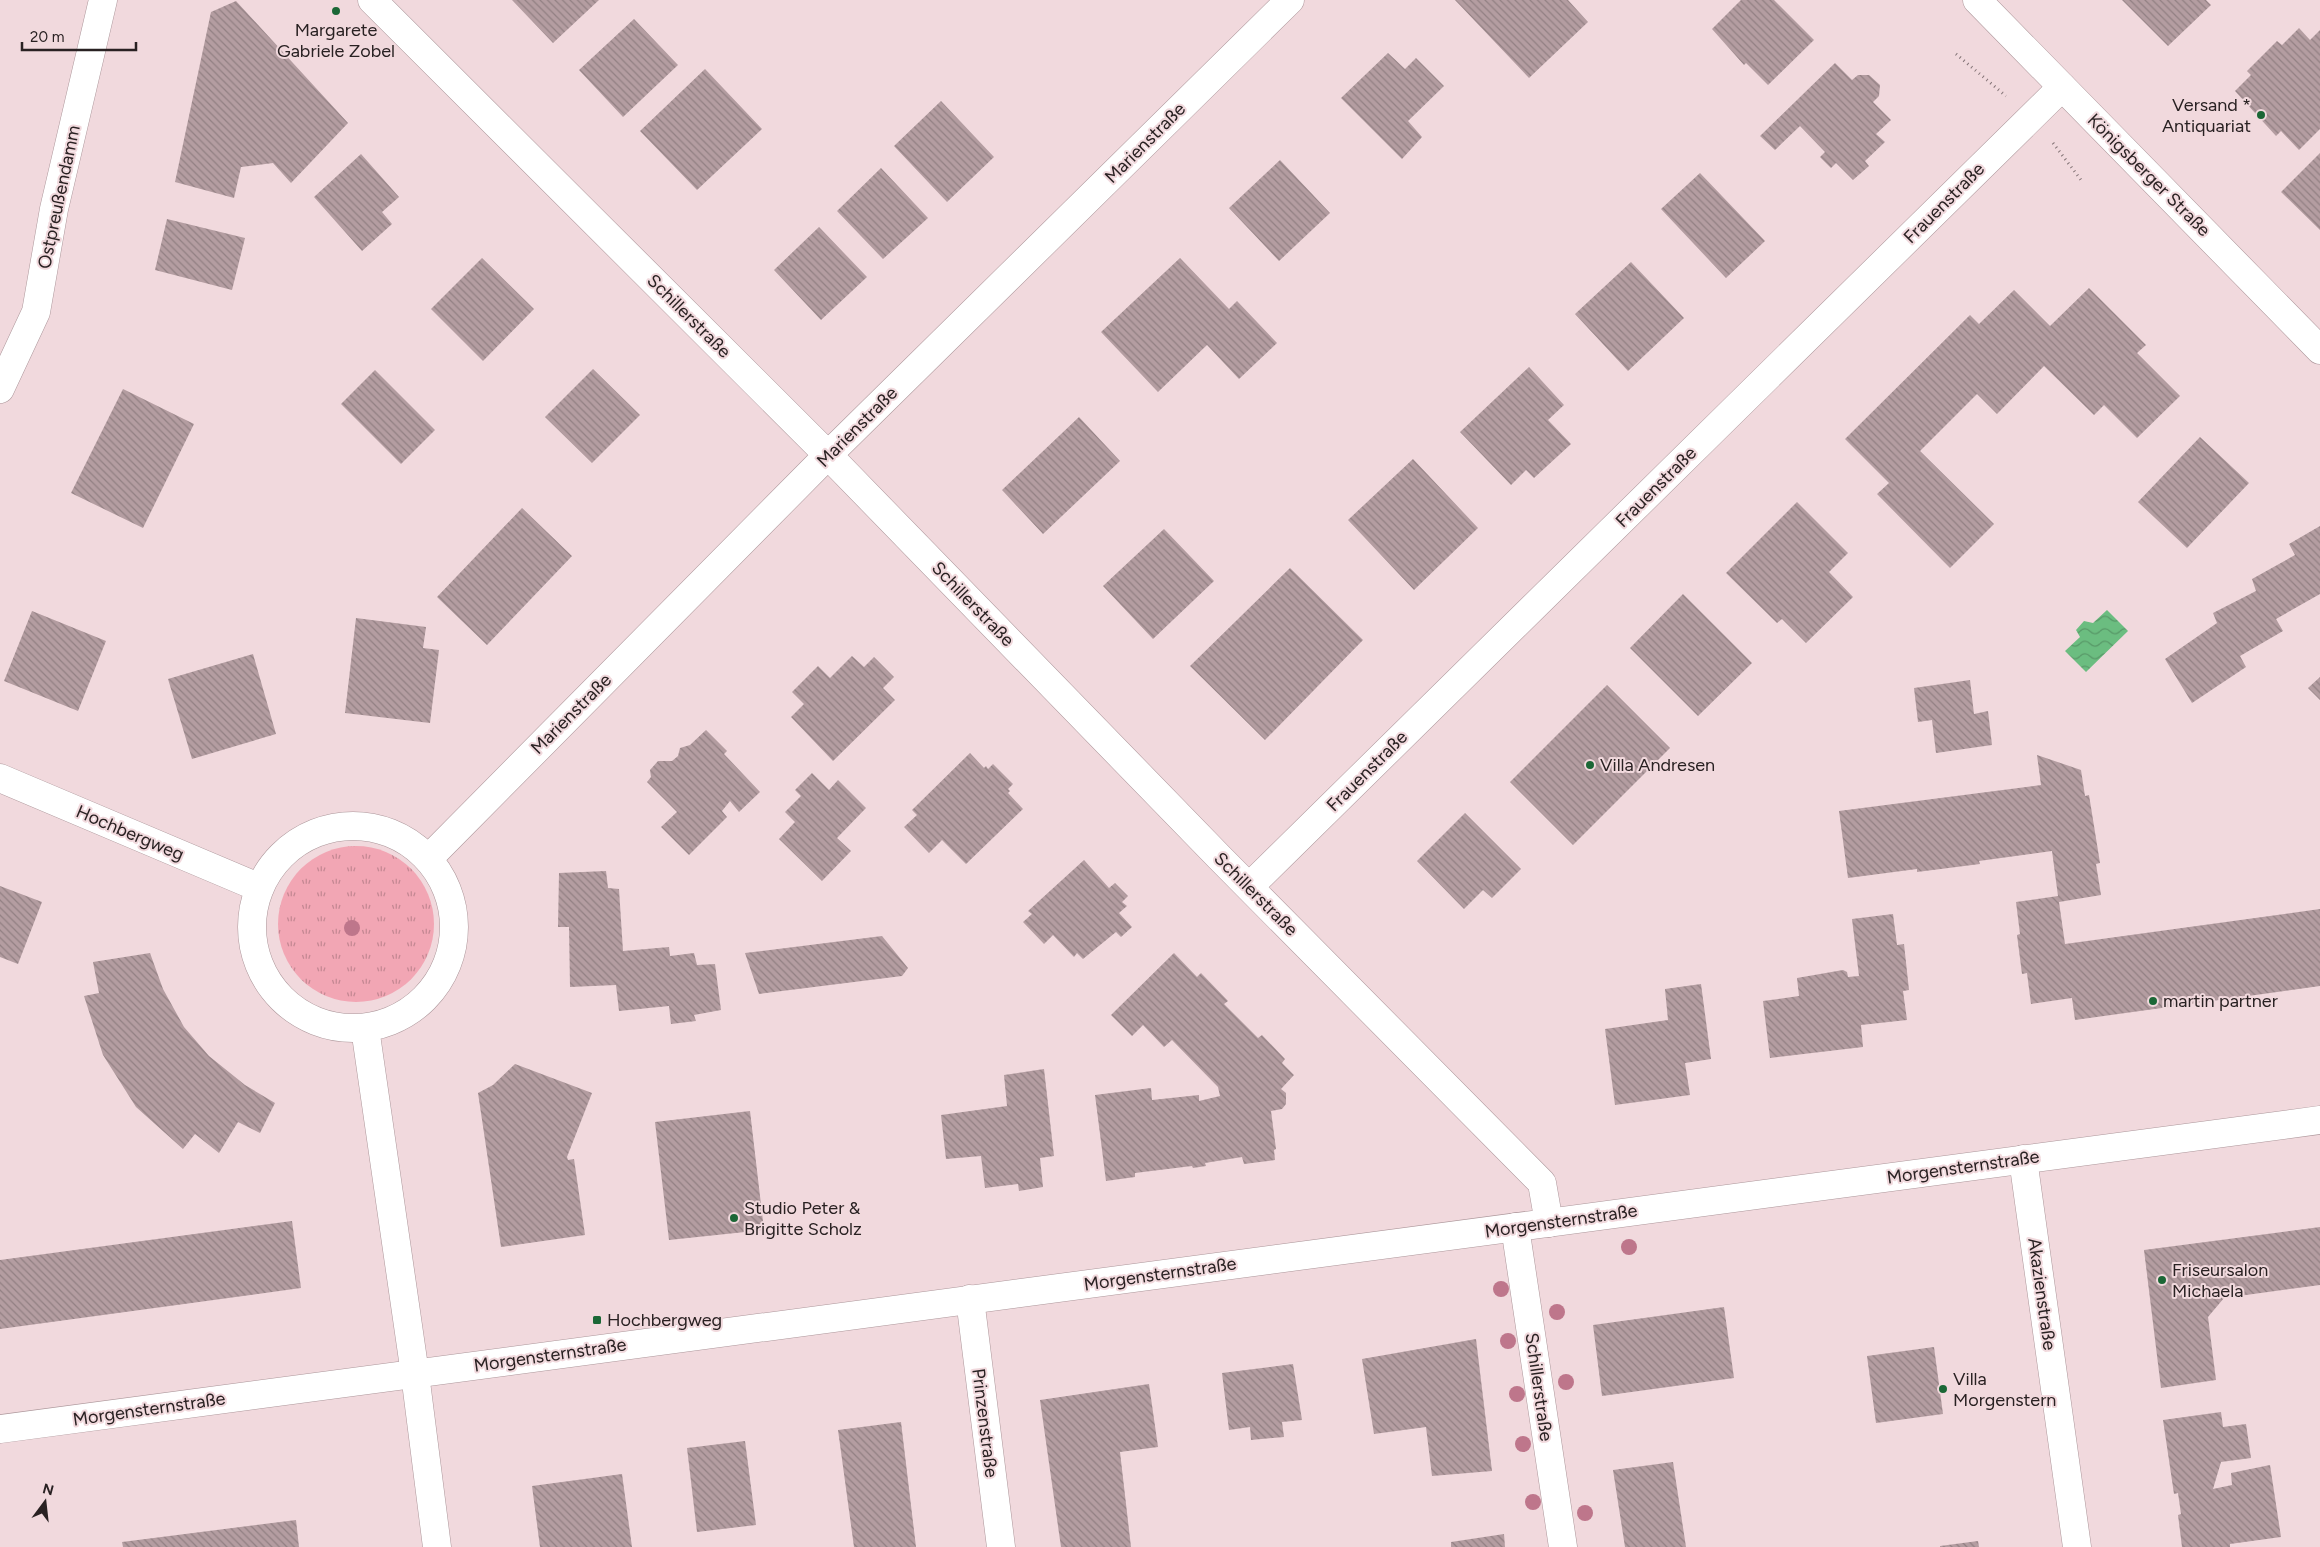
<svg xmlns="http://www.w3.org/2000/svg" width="2320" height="1547" font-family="Figtree,sans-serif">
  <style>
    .grass { fill: url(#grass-tufts) }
    .water { fill: url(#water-waves) }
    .building { fill: url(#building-back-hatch) }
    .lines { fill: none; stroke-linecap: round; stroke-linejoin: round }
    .street-casing { stroke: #ac969a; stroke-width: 29 }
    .secondary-casing { stroke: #ac969a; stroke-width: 29 }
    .path { stroke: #847477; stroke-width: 3; stroke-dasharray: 1 4; stroke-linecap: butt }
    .street { stroke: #fff; stroke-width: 28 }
    .secondary { stroke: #fff; stroke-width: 28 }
    .tree { fill: #be768b }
    .poi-dot { fill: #1b6736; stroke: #f1d9dd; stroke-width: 2 }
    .labels { text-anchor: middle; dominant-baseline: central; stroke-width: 4; stroke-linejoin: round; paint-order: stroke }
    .poi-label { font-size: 18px; fill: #292122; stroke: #f1d9dd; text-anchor: start }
    .street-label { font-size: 18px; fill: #292122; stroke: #f1d9dd }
  </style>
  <defs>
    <pattern id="grass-tufts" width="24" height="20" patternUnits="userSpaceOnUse" patternTransform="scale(1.25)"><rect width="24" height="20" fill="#f2a6b4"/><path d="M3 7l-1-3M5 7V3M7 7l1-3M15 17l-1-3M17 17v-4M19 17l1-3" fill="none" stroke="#c48792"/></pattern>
    <pattern id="water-waves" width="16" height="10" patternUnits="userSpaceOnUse" patternTransform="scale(1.25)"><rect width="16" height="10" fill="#6bbd80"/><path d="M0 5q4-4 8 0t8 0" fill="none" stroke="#589968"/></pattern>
    <pattern id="building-back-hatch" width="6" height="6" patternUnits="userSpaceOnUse" patternTransform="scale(1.25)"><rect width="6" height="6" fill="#b49da1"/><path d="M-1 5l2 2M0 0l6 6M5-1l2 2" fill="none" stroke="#928083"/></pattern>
  </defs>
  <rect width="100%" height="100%" fill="#f1d9dd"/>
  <path class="grass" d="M278 924a78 78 0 1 1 156 0a78 78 0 1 1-156 0Z"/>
  <path class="water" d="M2107,610L2128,631L2086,672L2065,651L2080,637L2076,630L2084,621L2093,623Z"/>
  <path class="building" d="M512,0H599L553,43Z
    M1455,0H1568L1588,22L1529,78Z
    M1741,0H1774L1814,40L1768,85L1746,63L1744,65L1712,29Z
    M2122,0H2206L2211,5L2168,46Z
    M236,1L348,123L291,183L273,163L241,167L234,198L175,182L211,12Z
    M634,19L678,65L623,117L579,70Z
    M2299,28L2310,40L2320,30V129L2299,150L2281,131L2276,136L2235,91L2251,75L2247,71L2277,41L2282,45Z
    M1388,53L1405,69L1416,58L1444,86L1408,121L1422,137L1402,159L1341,98Z
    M1835,63L1852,80L1858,75H1869L1880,85L1879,96L1873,102L1891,120L1876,134L1885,142L1865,161L1869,166L1853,180L1836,163L1831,168L1820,157L1825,152L1800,126L1775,150L1760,136Z
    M705,69L762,129L697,190L640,131Z
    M941,101L994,157L947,202L894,146Z
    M2320,153V230L2281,192Z
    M361,154L399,197L382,212L392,224L362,251L314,197Z
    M1280,160L1330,213L1279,261L1229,208Z
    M881,168L928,218L883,259L837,211Z
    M1700,173L1765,241L1726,278L1661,209Z
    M167,219L245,238L232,290L155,270Z
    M819,227L867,277L821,320L774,270Z
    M482,258L534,309L483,361L431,309Z
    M1180,258L1229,309L1237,301L1277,343L1239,379L1207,345L1158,392L1101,332Z
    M1631,262L1684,318L1628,371L1575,314Z
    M2089,288L2146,345L2137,353L2180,396L2137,438L2104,405L2094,415L2044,366L1997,414L1977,394L1920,451L1994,524L1950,568L1877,494L1889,483L1845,439L1970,315L1979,324L2014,290L2050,326Z
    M1529,367L1564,405L1548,420L1571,444L1534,478L1526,470L1511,485L1460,432Z
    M593,369L640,415L592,463L545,417Z
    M375,370L435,430L401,464L341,404Z
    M123,389L194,424L143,528L71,493Z
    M1079,417L1120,461L1043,534L1002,490Z
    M2200,437L2249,483L2187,548L2138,502Z
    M1413,459L1478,528L1414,590L1348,520Z
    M1797,502L1848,553L1829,572L1853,597L1806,643L1782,619L1777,623L1726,573Z
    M522,508L572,556L487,645L437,597Z
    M2320,526V594L2276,619L2283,631L2240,656L2246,667L2192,703L2165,659L2217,623L2213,613L2256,591L2252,579L2295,555L2289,544Z
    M1164,529L1214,581L1153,639L1103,586Z
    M1290,568L1363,640L1265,740L1190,666Z
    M1683,594L1752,663L1698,716L1630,648Z
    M32,611L106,641L78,711L4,681Z
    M356,618L426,627L423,648L439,650L430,723L345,713Z
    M253,654L276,734L192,759L168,679Z
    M852,656L864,667L874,657L894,677L883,688L895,700L833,761L791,717L804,704L792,692L818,666L830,678Z
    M2320,677V700L2308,688Z
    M1970,680L1974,714L1988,711L1992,745L1936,753L1932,720L1918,722L1914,688Z
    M1607,685L1670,748L1573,845L1510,782Z
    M706,730L727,751L724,754L760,792L739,812L730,801L722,811L727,817L689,855L661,827L677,812L647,782L651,777L650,770L658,761H672L678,756L680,748L690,745Z
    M970,753L984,768L986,766L988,769L993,764L1013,784L1008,789L1010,791L1008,793L1023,809L966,864L942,840L929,853L904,827L917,815L912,810Z
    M2037,755L2081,770L2085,796L2089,795L2100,863L2096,864L2101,895L2059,902L2065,944L2320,909V986L2075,1020L2072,998L2031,1004L2027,973L2022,974L2017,935L2020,934L2016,902L2058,896L2052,851L1979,861L1980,864L1917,872V869L1848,878L1839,811L2041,785Z
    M812,773L829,790L838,780L866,808L837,838L851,851L822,881L779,839L795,822L785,812L801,796L795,790Z
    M1465,813L1521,869L1492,898L1483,890L1464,909L1417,861Z
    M1084,860L1109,888L1115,883L1128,896L1122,902L1127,906L1119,913L1132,927L1121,937L1116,932L1083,959L1077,953L1074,957L1053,935L1044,944L1023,922L1032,914L1028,911Z
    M606,871L608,888L619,889L623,951L669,947L670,956L694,953L697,965L715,964L721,1010L694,1015L696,1021L671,1024L669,1006L619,1011L616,985L570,987L569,927H558L559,873Z
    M0,886L42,902L18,964L0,957Z
    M1893,914L1897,945L1904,944L1909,990L1903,991L1907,1020L1861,1025L1863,1047L1770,1058L1763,1001L1799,996L1797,978L1843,970L1847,972L1848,977L1859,976L1852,919Z
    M882,936L908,968L902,976L759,994L745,953Z
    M150,953L163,989L184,1027L209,1056L245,1085L275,1103L260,1133L238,1122L219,1153L195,1134L183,1149L136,1107L103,1055L84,996L99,993L93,962Z
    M1174,953L1197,977L1201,973L1228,1001L1224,1004L1258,1038L1262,1035L1285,1059L1282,1063L1294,1075L1281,1089L1286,1093V1104L1282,1109L1271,1111L1276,1149L1274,1150L1275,1160L1244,1164L1242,1157L1205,1163L1206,1166L1193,1168L1192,1166L1135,1173V1177L1106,1181L1095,1095L1151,1088L1152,1100L1199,1095V1101L1220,1096L1218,1087L1172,1040L1164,1047L1143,1025L1132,1036L1111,1015Z
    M1701,984L1711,1059L1685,1063L1690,1095L1615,1105L1605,1029L1668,1020L1665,989Z
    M515,1064L592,1093L567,1157L568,1160L574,1159L585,1235L501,1247L478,1093L493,1085Z
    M1044,1069L1054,1156L1040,1158L1043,1187L1019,1191L1018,1184L985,1188L981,1156L946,1159L941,1115L1007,1106L1004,1075Z
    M750,1111L764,1230L669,1240L655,1122Z
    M292,1221L301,1288L0,1329V1260Z
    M2320,1227V1285L2224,1298L2208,1317L2216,1380L2161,1388L2144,1250Z
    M1724,1307L1734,1378L1602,1396L1593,1325Z
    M1476,1339L1492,1471L1432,1476L1426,1427L1374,1434L1362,1359Z
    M1934,1347L1943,1414L1876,1423L1867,1356Z
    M1293,1364L1302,1420L1282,1422L1284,1437L1251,1440L1250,1427L1229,1430L1222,1373Z
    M1149,1384L1158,1447L1120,1452L1131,1547H1061L1040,1400Z
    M2221,1412L2223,1427L2246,1424L2251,1458L2221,1462L2213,1489L2232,1485L2231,1473L2270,1465L2281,1537L2230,1544V1547H2182L2178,1515L2181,1514L2178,1493L2174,1494L2163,1420Z
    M901,1422L916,1547H854L838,1430Z
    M745,1441L756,1525L697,1532L687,1448Z
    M1673,1462L1686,1547H1625L1613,1470Z
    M622,1474L632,1547H540L532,1486Z
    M296,1520L299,1547H123L122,1542Z
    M1504,1534L1505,1547H1451V1542Z
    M1978,1541L1979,1547H1940V1546Z"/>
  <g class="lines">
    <defs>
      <path id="street" d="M372,0L828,455L1220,858L1542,1183L1549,1223
        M0,778L260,888
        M252 927a101 101 0 1 1 202 0a101 101 0 1 1-202 0Z
        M428,859L828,455L1290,0
        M1249,887L2062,87
        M365,1028L415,1374L437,1547
        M2023,1159L2077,1547
        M1515,1227L1563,1547
        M970,1299L1001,1547"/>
      <path id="secondary" d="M1977,0L2320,350
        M0,389L36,312L54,209L103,0
        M0,1429L2320,1120"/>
    </defs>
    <use href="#street" class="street-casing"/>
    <use href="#secondary" class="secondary-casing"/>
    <path class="path" d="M1956,54L2006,96
      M2053,143L2081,180"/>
    <use href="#street" class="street"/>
    <use href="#secondary" class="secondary"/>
  </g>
  <g class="tree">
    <circle cx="352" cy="928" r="8"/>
    <circle cx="1629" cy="1247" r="8"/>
    <circle cx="1501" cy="1289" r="8"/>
    <circle cx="1557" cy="1312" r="8"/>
    <circle cx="1508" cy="1341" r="8"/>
    <circle cx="1566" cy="1382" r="8"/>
    <circle cx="1517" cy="1394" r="8"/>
    <circle cx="1523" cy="1444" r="8"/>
    <circle cx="1533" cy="1502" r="8"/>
    <circle cx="1585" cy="1513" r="8"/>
  </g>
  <g class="poi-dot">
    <circle cx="336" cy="11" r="5"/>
    <circle cx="2261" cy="115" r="5"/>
    <circle cx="1590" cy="765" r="5"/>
    <circle cx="2153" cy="1001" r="5"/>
    <circle cx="734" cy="1218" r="5"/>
    <circle cx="2162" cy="1280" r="5"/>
    <rect x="592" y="1315" width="10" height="10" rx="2.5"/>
    <circle cx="1943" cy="1389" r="5"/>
  </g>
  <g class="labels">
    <g class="poi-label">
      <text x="336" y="30" text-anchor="middle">Margarete<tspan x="336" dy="21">Gabriele Zobel</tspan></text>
      <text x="2251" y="105" text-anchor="end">Versand *<tspan x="2251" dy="21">Antiquariat</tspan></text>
      <text x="1600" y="765">Villa Andresen</text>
      <text x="2163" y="1001">martin partner</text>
      <text x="744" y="1208">Studio Peter &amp;<tspan x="744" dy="21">Brigitte Scholz</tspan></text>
      <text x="2172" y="1270">Friseursalon<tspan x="2172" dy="21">Michaela</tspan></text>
      <text x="607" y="1320">Hochbergweg</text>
      <text x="1953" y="1379">Villa<tspan x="1953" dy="21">Morgenstern</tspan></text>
    </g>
    <g class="street-label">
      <text transform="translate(1145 143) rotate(-45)">Marienstraße</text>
      <text transform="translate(2149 175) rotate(45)">Königsberger Straße</text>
      <text transform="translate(59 197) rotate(-78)">Ostpreußendamm</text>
      <text transform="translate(1944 203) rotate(-45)">Frauenstraße</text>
      <text transform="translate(689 316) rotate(45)">Schillerstraße</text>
      <text transform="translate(857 427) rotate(-45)">Marienstraße</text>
      <text transform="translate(1656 487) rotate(-45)">Frauenstraße</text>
      <text transform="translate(973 604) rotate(46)">Schillerstraße</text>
      <text transform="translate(571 714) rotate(-45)">Marienstraße</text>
      <text transform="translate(1367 771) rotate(-45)">Frauenstraße</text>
      <text transform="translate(130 833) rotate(23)">Hochbergweg</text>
      <text transform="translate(1256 894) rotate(45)">Schillerstraße</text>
      <text transform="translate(1963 1167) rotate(-8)">Morgensternstraße</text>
      <text transform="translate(1561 1221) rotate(-8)">Morgensternstraße</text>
      <text transform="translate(1160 1274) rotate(-8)">Morgensternstraße</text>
      <text transform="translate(2042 1294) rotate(82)">Akazienstraße</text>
      <text transform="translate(550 1355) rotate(-8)">Morgensternstraße</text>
      <text transform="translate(1539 1387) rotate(82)">Schillerstraße</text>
      <text transform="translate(149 1409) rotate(-8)">Morgensternstraße</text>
      <text transform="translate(985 1423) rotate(83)">Prinzenstraße</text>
    </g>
  </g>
  <g transform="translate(45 1502) rotate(15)" stroke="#f1d9dd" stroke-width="4" paint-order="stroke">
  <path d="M0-4L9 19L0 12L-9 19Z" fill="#292122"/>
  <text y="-8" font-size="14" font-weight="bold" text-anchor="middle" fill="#292122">N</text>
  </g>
  <path d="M22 42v8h114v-8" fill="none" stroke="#292122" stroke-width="2.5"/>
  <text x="30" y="42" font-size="15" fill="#292122" stroke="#f1d9dd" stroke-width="4" paint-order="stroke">20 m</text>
</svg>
